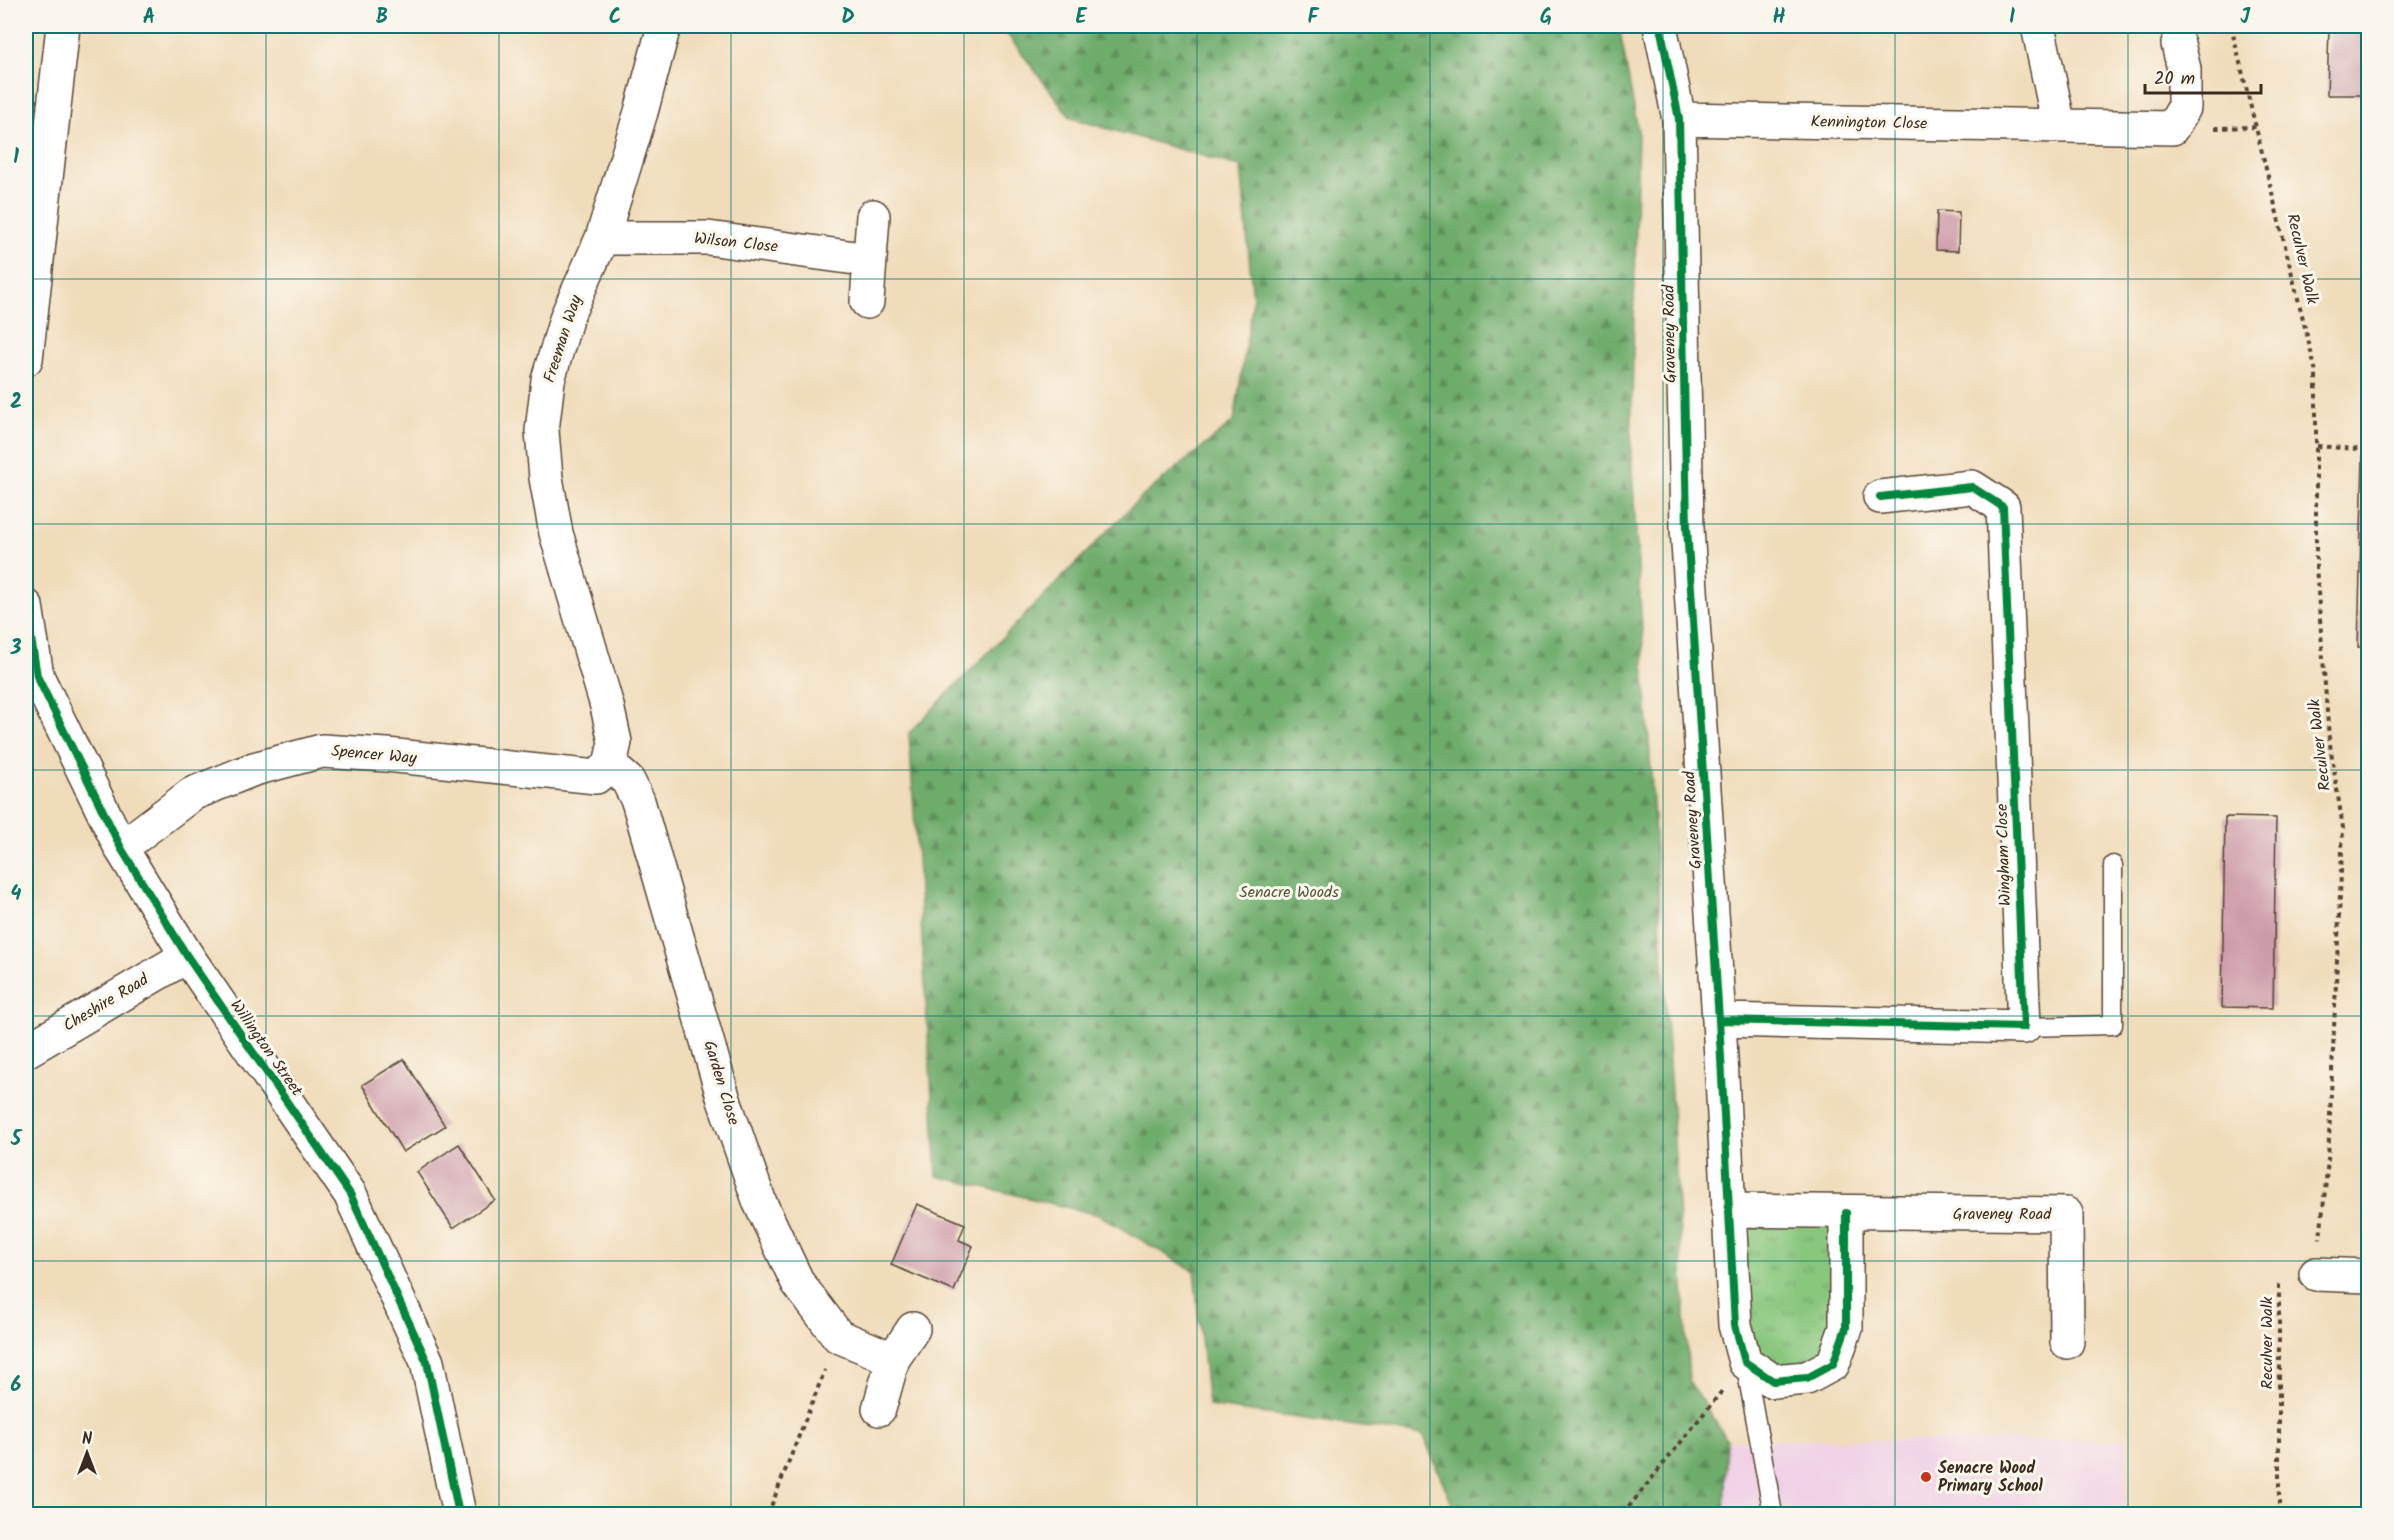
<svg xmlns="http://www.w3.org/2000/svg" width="2394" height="1540" font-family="Kalam,sans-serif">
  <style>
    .built { fill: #f0d0e5 }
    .grass { fill: url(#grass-tufts); stroke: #62784e; stroke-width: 1.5 }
    .forest { fill: url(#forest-firs); stroke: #546b45; stroke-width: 1.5 }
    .building { fill: #cc9aa8 }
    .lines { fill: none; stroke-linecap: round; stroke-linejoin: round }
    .service-casing { stroke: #564535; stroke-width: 21 }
    .minor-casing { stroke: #564535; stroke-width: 36 }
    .tertiary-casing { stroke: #564535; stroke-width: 36 }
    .path { stroke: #564535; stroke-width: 4; stroke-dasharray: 4.5 4.5; stroke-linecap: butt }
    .service { stroke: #fff; stroke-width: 18 }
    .minor { stroke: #fff; stroke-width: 33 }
    .tertiary { stroke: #fff; stroke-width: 33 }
    .cycleway-casing { stroke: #fbf7ec; stroke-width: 11 }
    .cycleway { stroke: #00873e; stroke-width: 8 }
    .grid { fill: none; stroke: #0f766e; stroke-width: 1.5; stroke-opacity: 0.55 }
    .poi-dot { fill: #c8321e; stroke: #fbf7ec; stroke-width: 2 }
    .labels { text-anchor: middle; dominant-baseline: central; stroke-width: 6; stroke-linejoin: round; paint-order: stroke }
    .street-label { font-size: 16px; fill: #3b2a1e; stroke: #fbf7ec }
    .park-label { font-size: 16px; fill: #52593a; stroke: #fbf7ec }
    .poi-label { font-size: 16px; font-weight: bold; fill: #3b2a1e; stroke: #fbf7ec; text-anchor: start }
    .neatline { fill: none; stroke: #0f766e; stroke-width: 2 }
    .grid-label { font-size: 20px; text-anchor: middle; font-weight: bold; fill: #0f766e }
  </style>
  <defs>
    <pattern id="grass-tufts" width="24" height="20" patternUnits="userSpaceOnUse" patternTransform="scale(1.5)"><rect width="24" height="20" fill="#89c77d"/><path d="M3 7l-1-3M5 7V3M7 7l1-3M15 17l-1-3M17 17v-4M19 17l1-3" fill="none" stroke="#71a266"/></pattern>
    <pattern id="forest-firs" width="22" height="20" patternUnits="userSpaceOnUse" patternTransform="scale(1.5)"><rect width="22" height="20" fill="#6eac6c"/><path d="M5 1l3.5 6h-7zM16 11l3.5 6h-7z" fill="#5c8c58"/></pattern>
  </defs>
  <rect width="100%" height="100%" fill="#fbf7ec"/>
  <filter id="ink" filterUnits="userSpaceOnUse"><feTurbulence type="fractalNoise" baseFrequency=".0167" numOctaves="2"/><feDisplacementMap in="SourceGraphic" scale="12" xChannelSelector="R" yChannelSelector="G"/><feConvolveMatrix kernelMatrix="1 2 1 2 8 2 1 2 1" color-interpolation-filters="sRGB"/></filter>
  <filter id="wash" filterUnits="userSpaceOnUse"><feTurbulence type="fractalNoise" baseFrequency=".008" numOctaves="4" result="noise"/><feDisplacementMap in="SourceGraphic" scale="24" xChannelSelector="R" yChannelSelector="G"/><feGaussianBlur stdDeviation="1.35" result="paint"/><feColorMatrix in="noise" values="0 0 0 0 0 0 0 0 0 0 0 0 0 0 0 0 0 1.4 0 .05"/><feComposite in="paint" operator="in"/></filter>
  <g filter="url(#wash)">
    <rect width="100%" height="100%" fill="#f0dcba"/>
    <path class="built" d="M1727,1440H2127L2125,1514H1724Z"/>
    <path class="grass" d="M1728,1210L1846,1213V1328L1807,1378L1745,1362Z"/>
    <path class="forest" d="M1001,26H1619L1638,130L1631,452L1689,1381L1727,1440L1724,1514H1454V1509L1423,1435L1208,1406L1194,1271L1099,1215L937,1176L909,733L1138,500L1234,421L1253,300L1241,167L1071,118Z"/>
    <g id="blocks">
      <path class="building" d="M2329,26H2367L2365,95H2327Z
        M1937,211L1959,212L1958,251L1936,250Z
        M2363,456H2368V647H2358Z
        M2225,817L2276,818L2273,1008L2222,1007Z
        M404,1059L445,1126L403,1152L362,1085Z
        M459,1144L495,1200L453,1228L417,1172Z
        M917,1204L965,1224L959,1240L973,1246L954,1291L891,1265Z"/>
    </g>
  </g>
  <g filter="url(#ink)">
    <use href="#blocks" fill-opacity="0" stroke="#564535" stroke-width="1.5"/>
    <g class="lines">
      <defs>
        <path id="service" d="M2024,1027L2113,1025V865
          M1745,1362L1773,1514"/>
        <path id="minor" d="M1660,26L1679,119L1687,528L1719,1020L1735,1325L1745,1362L1773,1381L1807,1378L1833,1364L1846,1328V1213
          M2038,26L2059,126
          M1679,119L2172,128L2184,108V69L2178,44
          M602,238H708L870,260
          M867,302L873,216
          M610,765L615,742L607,706L556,533L546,478L542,431L548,380L567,316L602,238L641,112L664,26
          M610,765L628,781L638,801L724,1100L760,1203L798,1283L838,1336L893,1359
          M121,848L192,794L254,769L322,751L387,755L596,777L610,765
          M1719,1020L2024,1027L2003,507L1972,487L1880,497
          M26,1051L187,956
          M1728,1210L2066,1214L2067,1342
          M2316,1274L2368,1276
          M879,1409L893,1359L913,1329"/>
        <path id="tertiary" d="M26,359L63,26
          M26,606L37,676L121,848L187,956L350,1194L427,1362L459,1514"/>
      </defs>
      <use href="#service" class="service-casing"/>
      <use href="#minor" class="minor-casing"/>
      <use href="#tertiary" class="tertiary-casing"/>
      <path class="path" d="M2231,26L2316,372V566L2329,738L2343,828L2328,1160L2320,1239
        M2215,128L2257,127
        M2317,446L2368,450
        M768,1514L825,1370
        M1623,1514L1722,1391
        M2279,1514V1284"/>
      <use href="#service" class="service"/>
      <use href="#minor" class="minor"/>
      <use href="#tertiary" class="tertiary"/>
      <defs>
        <path id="cycleway" d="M1660,26L1679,119L1687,528L1719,1020L1735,1325L1745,1362L1773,1381L1807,1378L1833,1364L1846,1328V1213
          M26,606L37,676L121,848L187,956L350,1194L427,1362L459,1514
          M1719,1020L2024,1027L2003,507L1972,487L1880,497"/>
      </defs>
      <use href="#cycleway" class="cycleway-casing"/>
      <use href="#cycleway" class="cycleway"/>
    </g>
  </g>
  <path class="grid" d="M266,26V1514M499,26V1514M731,26V1514M964,26V1514M1197,26V1514M1430,26V1514M1663,26V1514M1895,26V1514M2128,26V1514M26,279H2368M26,524H2368M26,770H2368M26,1016H2368M26,1261H2368"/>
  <circle class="poi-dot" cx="1926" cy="1477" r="6"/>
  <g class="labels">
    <g class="street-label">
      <text transform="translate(1869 123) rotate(1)">Kennington Close</text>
      <text transform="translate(736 243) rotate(6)">Wilson Close</text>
      <text transform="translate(2302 259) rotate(77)">Reculver Walk</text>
      <text transform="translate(1670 334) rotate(-91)">Graveney Road</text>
      <text transform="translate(563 339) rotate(-72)">Freeman Way</text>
      <text transform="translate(2320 745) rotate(-97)">Reculver Walk</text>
      <text transform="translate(374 755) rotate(5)">Spencer Way</text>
      <text transform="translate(1693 820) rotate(-94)">Graveney Road</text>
      <text transform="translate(2004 855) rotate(-92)">Wingham Close</text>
      <text transform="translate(106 1003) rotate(-31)">Cheshire Road</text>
      <text transform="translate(266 1048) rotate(55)">Willington Street</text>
      <text transform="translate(721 1083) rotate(73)">Garden Close</text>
      <text x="2002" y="1214">Graveney Road</text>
      <text transform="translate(2267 1343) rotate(-90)">Reculver Walk</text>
    </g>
    <g class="park-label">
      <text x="1289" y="892">Senacre Woods</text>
    </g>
    <g class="poi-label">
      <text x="1938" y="1468">Senacre Wood<tspan x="1938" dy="18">Primary School</tspan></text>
    </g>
  </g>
  <rect width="2394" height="1540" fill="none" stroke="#fbf7ec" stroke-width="66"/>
  <g transform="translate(87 1453)" stroke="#fbf7ec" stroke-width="4.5" paint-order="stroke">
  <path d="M0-4.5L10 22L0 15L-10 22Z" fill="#3b2a1e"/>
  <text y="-9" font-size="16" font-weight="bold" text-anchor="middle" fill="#3b2a1e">N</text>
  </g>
  <path d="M2145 84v9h116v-9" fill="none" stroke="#3b2a1e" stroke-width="3"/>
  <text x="2154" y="84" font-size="18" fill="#3b2a1e" stroke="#fbf7ec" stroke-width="4.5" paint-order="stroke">20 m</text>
  <rect x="33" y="33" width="2328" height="1474" class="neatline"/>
  <g class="grid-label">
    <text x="149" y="23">A</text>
    <text x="382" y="23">B</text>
    <text x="615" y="23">C</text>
    <text x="848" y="23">D</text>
    <text x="1081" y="23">E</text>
    <text x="1313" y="23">F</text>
    <text x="1546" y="23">G</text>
    <text x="1779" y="23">H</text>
    <text x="2012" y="23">I</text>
    <text x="2245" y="23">J</text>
    <text x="16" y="163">1</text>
    <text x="16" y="408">2</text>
    <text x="16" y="654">3</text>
    <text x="16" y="900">4</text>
    <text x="16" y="1145">5</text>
    <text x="16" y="1391">6</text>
  </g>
</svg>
